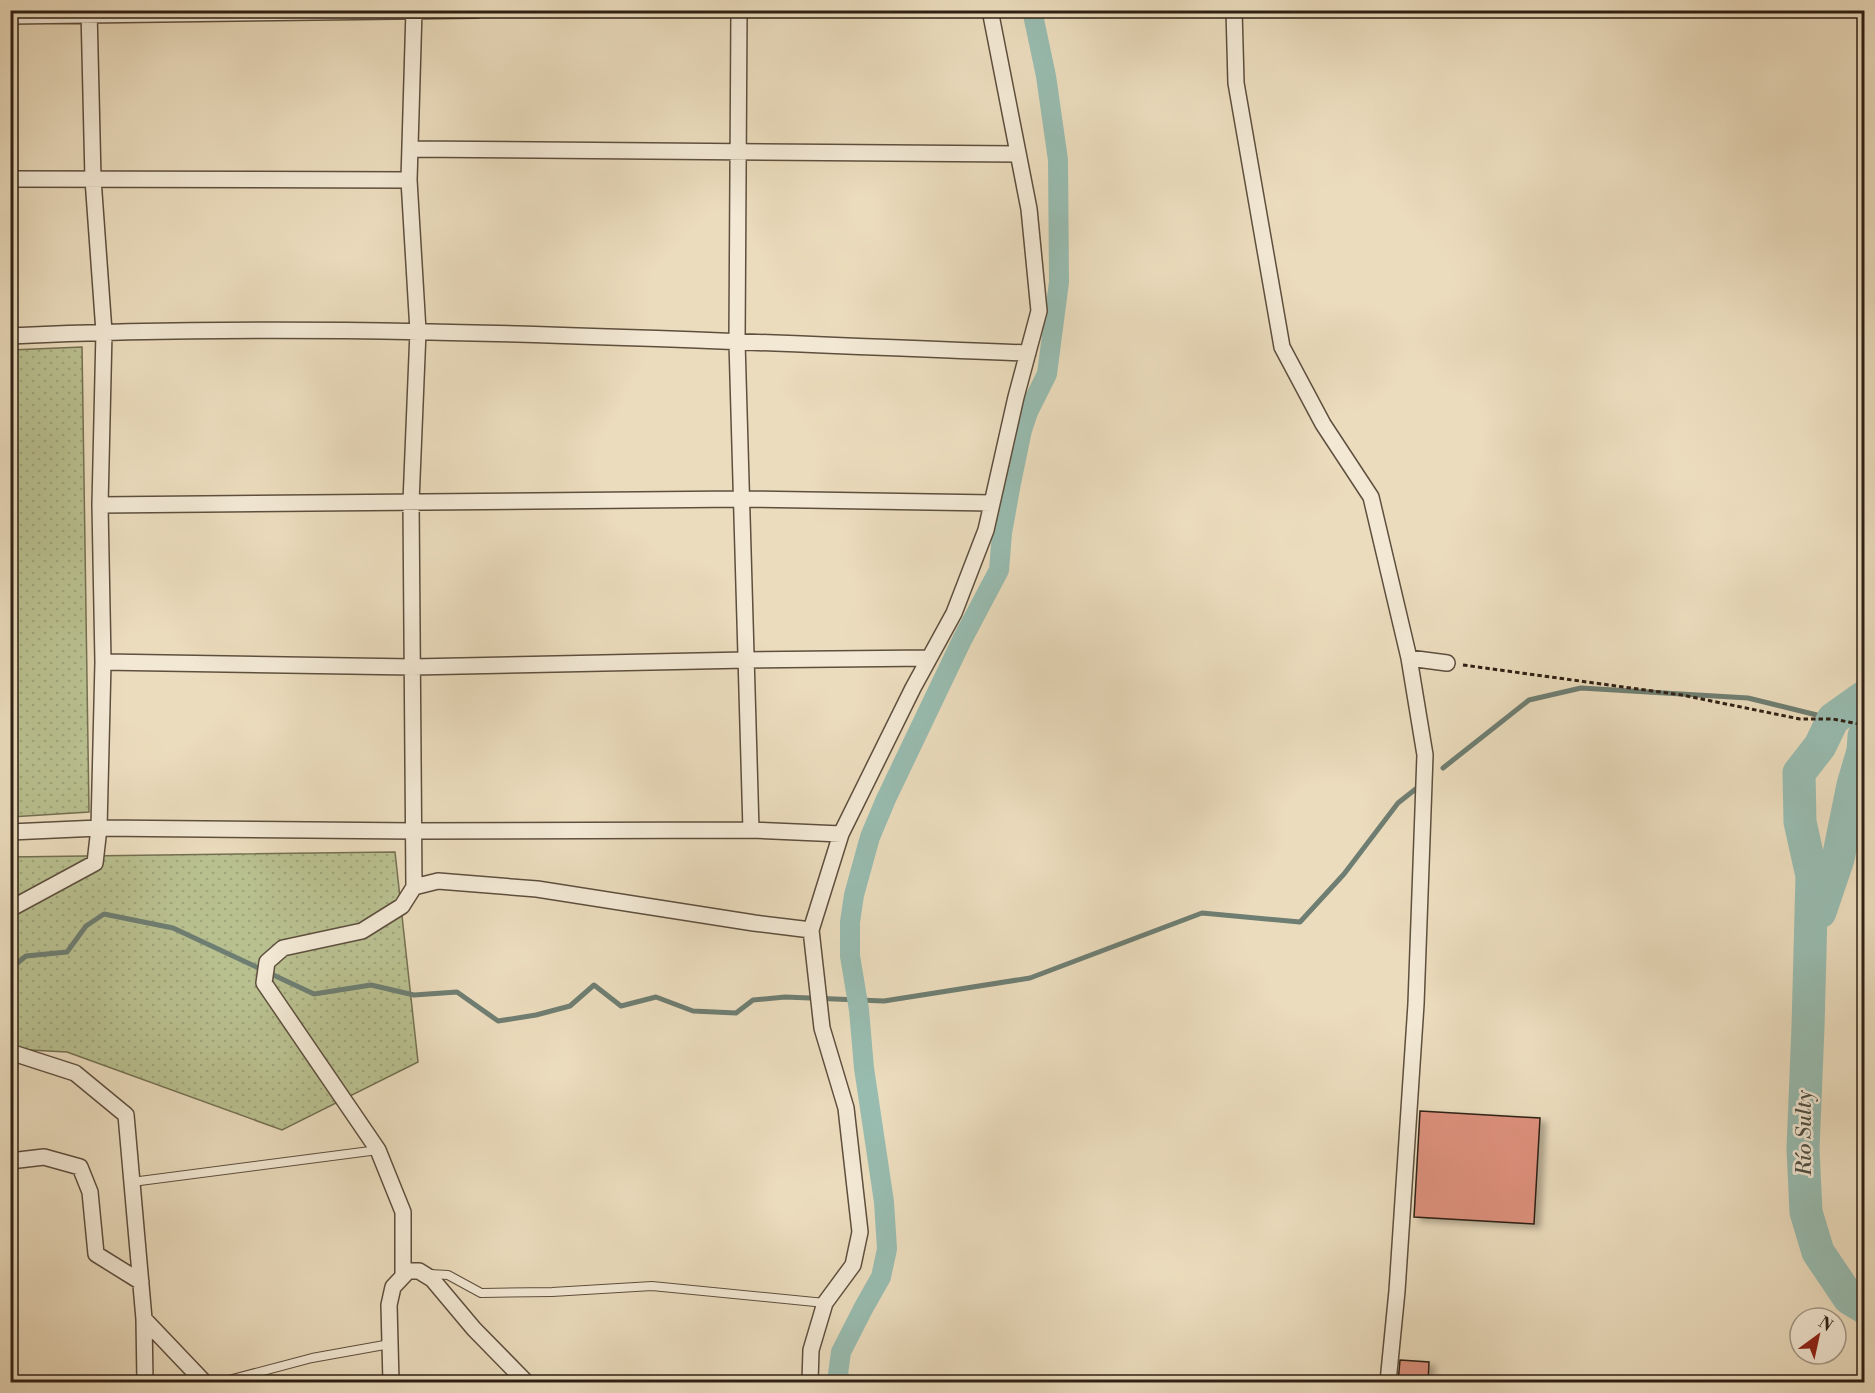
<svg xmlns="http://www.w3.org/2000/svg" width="1875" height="1393" font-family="'Libre Bodoni',serif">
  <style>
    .grass { fill: url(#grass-dots); stroke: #747052; stroke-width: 1.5 }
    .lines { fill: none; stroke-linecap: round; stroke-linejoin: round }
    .stream { stroke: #6e7e72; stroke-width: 5 }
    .canal { stroke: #98bcb0; stroke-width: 20 }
    .river { stroke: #98bcb0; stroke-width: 33 }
    .building { fill: #dc907b; stroke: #2f2014; stroke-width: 1.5; filter: url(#shadow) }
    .service-casing { stroke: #5e4f3e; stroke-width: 10 }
    .minor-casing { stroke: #5e4f3e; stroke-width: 18 }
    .path { stroke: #2f2014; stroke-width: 3; stroke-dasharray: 4.5 3; stroke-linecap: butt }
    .service { stroke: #f2e8d4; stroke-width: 8 }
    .minor { stroke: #f2e8d4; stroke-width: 15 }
    .labels { text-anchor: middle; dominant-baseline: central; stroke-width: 5; stroke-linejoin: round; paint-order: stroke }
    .water-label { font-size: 21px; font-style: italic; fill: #4e4f43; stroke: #f2e8d4 }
  </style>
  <defs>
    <pattern id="grass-dots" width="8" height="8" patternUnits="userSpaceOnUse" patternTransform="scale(1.5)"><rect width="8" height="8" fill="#b9c090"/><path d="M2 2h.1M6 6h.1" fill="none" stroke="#9fa57b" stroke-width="1.8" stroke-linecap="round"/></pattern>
    <filter id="shadow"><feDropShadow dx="6" dy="4" stdDeviation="3" flood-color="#0004"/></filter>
  </defs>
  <rect width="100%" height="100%" fill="#ebdcbd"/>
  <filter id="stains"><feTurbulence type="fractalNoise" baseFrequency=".00333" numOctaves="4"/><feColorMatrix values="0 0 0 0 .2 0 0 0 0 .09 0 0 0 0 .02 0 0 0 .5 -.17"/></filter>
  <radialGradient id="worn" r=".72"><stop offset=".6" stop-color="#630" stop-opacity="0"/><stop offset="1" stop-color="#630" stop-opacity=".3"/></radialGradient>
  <path class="grass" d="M82,347L89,812L11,817V350Z
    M395,852L418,1062L282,1130L67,1052L11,1049L10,857Z"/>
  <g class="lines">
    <path class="stream" d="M1443,768L1529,700L1581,688L1748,698L1833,719
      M10,969L26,956L67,952L86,926L104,914L173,928L314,994L371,985L414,995L457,992L498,1021L536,1015L570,1006L594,985L621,1006L656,997L693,1011L736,1013L753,1000L785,997L884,1001L1030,978L1202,913L1300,922L1344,874L1398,803L1422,784
      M1849,1298L1864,1295"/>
    <path class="canal" d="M841,1382L838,1374L841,1352L864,1307L881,1277L887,1249L884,1202L864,1068L859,1010L850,956V922L854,895L870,837L886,799L962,640L999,570L1002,533L1011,483L1022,430L1028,412L1047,374L1059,282L1058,160L1046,76L1032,10"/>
    <path class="river" d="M1864,697L1833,719L1820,746L1799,773L1800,822L1812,876L1808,1027L1803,1149L1806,1212L1818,1252L1849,1298L1864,1307
      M1820,912L1838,859L1853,785L1863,751L1864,736"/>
  </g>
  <path class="building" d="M1420,1111L1540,1118L1534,1224L1414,1217Z
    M1400,1360L1429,1362L1428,1383H1398Z"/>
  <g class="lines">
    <defs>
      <path id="service" d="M132,1182L378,1150
        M429,1274L448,1275L481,1293L552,1292L652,1286L825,1303
        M221,1382L312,1358L390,1344"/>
      <path id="minor" d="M414,10L409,180L418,331L411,502L414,887L438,881L537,889L754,923L811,930
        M739,10L737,342L751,830
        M1234,10L1236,83L1282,347L1323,424L1371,497L1409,658L1425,755L1416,1004L1397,1291L1388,1382
        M10,16L477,10
        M410,149L1018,154
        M10,179L409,180
        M10,336C349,320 689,341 1028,353
        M100,505L741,499L992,503
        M1409,658L1447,663
        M103,662L413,667L746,660L929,658
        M10,832L99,828L414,831L751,830L841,834
        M10,909L95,863L99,828L103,662L100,505L104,332L93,179L89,10
        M10,1052L75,1073L126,1115L144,1319L145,1382
        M10,1161L44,1157L80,1167L90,1192L96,1254L141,1282
        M403,1276V1212L378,1150L264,983L267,962L283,948L362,931L402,906L414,887
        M144,1319L204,1382
        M391,1382L389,1305L393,1287L408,1271H419L432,1279L474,1329L526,1382
        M810,1382L811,1350L825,1303L853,1265L860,1232L846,1108L822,1028L811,930L841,834L913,688L954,613L986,530L1016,397L1039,311L1029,209L990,10"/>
    </defs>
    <use href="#service" class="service-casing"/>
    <use href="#minor" class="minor-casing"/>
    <path class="path" d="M1463,665L1682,695L1800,719H1833L1864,725"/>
    <use href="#service" class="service"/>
    <use href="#minor" class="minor"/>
  </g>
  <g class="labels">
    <g class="water-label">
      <text transform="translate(1805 1133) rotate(-90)">Río Sulty</text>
    </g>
  </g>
  <rect width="1875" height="1393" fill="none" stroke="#ebdcbd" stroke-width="36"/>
  <rect x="12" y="12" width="1851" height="1369" fill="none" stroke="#2f2014" stroke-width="3"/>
  <rect x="18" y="18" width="1839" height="1357" fill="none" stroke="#2f2014" stroke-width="1.5"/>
  <g transform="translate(1818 1336) rotate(33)"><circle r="28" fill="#f2e8d4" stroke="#a49887" stroke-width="1.5"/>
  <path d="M0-4.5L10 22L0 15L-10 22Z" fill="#8f2418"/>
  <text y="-9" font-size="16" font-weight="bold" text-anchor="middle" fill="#2f2014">N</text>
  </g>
  <rect width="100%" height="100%" filter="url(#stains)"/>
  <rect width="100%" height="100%" fill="url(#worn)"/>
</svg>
